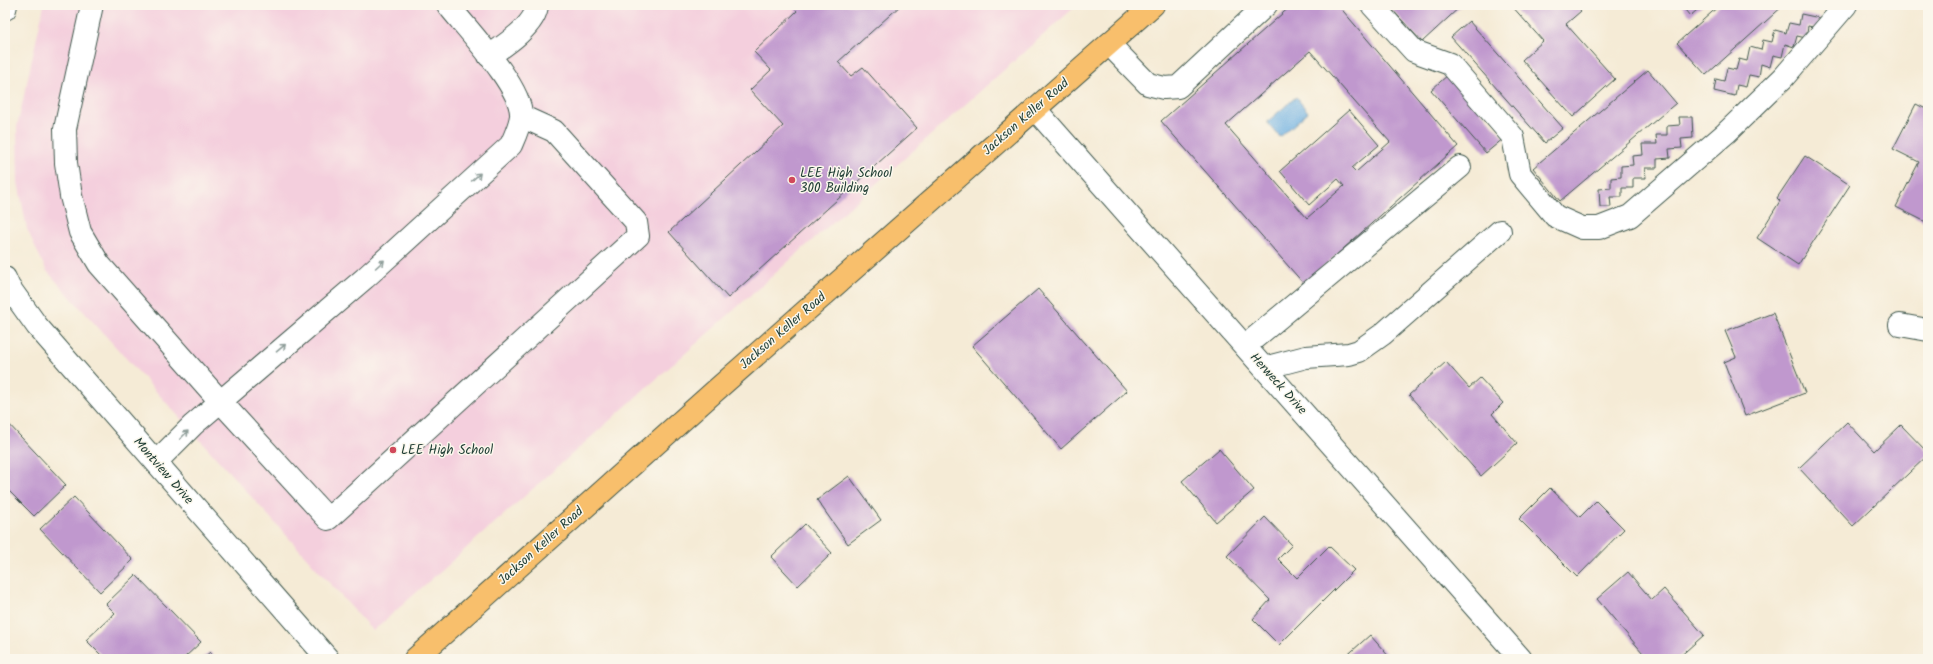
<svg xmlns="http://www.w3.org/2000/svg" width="1933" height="664" font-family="Kalam,sans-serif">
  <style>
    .built { fill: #f4cfdd }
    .water { fill: #6cafe1; stroke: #46768a }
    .building { fill: #c098ce; fill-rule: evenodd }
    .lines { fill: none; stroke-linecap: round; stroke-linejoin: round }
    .minor-casing { stroke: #3f574c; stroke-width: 24 }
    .major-casing { stroke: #3f574c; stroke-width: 24 }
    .minor { stroke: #fff; stroke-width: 22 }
    .major { stroke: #f8bf6c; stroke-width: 22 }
    .oneway { stroke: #8f9e9a }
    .poi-dot { fill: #d1495b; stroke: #fbf7ec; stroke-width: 1.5 }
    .labels { text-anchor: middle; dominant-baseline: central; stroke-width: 3; stroke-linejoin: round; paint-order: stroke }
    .street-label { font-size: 13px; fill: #1f3d34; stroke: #fbf7ec }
    .poi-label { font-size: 13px; fill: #1f3d34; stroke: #fbf7ec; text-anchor: start }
  </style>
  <rect width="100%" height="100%" fill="#fbf7ec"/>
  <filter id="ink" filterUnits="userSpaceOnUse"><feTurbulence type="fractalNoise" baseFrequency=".025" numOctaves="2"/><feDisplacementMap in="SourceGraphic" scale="8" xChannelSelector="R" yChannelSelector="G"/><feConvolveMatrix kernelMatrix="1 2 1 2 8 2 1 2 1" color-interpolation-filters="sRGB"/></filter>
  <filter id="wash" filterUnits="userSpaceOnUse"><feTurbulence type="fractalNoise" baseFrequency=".012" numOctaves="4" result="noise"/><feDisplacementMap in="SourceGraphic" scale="16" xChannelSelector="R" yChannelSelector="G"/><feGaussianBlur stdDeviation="0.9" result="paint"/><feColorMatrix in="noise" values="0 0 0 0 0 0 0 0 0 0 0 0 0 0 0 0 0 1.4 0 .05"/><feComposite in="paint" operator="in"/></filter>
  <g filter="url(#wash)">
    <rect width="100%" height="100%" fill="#f5ebd6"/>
    <path class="built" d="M44,5H1077L373,631L46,270L27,229L18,182L17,127Z"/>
    <path class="water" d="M1296,97L1308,112L1280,137L1267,122Z"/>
    <g id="blocks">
      <path class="building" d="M791,5H901L838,62L851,76L863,67L917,128L728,298L669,232L783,126L750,90L771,70L754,52L797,11Z
        M1292,5H1338L1458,146L1304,284L1161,121ZM1310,51L1390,142L1356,172L1352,168L1379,145L1349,110L1280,171L1309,205L1338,179L1344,186L1307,218L1226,125Z
        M1388,5H1462L1422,42Z
        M1511,5H1576L1581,11L1566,24L1615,79L1573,117L1522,60L1543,41Z
        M1681,5H1703L1690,16Z
        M1720,5H1784L1706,75L1677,43Z
        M1801,14L1820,18L1817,28L1808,26L1806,38L1797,36L1794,47L1785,44L1782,57L1773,55L1770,67L1761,64L1759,77L1749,75L1746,87L1737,85L1735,96L1714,91L1716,79L1724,81L1727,68L1736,70L1739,59L1747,61L1750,47L1761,50L1763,40L1772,42L1775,30L1786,33L1789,23L1799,25Z
        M1469,21L1563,128L1545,143L1451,37Z
        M1648,70L1676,103L1560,201L1533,168Z
        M1449,74L1504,138L1486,153L1431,90Z
        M1916,104L1928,110V223L1896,207L1919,162L1893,149Z
        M1679,117H1692L1693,138L1681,139L1682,148L1669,149L1670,158L1657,159V168H1645L1646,178H1633V188H1622V197H1610L1611,207H1600L1599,189L1611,188V178L1621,177V166L1633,165L1632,156L1643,155L1642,144H1657L1656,135H1667V126L1680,125Z
        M1805,156L1850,185L1798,265L1757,238L1780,201L1777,198Z
        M1038,289L1127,391L1061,449L972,346Z
        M1773,313L1805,393L1745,416L1724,362L1736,357L1725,331Z
        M1446,362L1469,388L1480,378L1503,403L1492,414L1517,443L1481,476L1409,395Z
        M5,420L66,485L34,516L8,490L5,493Z
        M1847,422L1874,451L1901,425L1928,453V455L1853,526L1799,468Z
        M1219,449L1254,490L1216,522L1182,481Z
        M849,476L881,520L848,544L817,500Z
        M1550,488L1580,517L1596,501L1624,529L1577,577L1519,519Z
        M74,497L133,560L100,592L40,529Z
        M1265,517L1292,545L1278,559L1297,578L1329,546L1354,570L1279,645L1253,619L1270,600L1227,556Z
        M805,524L832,553L798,586L771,557Z
        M1628,572L1652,600L1664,589L1704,635L1677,659H1648L1597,599Z
        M136,575L201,642L183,659H105L86,640L115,613L106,604Z
        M1370,635L1391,659H1343Z
        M210,652L216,659H202Z"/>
    </g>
  </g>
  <g filter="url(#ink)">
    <use href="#blocks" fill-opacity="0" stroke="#3f574c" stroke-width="1"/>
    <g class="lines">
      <defs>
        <path id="minor" d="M92,5L65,129L66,163L71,196L80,232L99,264L220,401L328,519L638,236L636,222L554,131L521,116
          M1372,5L1414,51L1450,64L1513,137L1520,174L1555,216L1582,228H1599L1630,216L1726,133L1783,78L1846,5
          M5,9L6,5
          M1109,44L1148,84L1164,88L1178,87L1266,5
          M489,56C504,46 536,25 537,5
          M1035,109L1521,659
          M5,278L9,287L37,326L328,659
          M1900,325L1928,330
          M1245,346L1460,167
          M1264,368L1306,357L1349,354L1359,351L1383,334L1500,231
          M156,462L193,425L365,278L511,145C515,136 520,125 521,116C523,88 466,28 448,5"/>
        <path id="major" d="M415,659L715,391L1153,5"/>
      </defs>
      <use href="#minor" class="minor-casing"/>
      <use href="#major" class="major-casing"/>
      <use href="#minor" class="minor"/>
      <use href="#major" class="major"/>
    </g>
    <defs><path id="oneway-shaft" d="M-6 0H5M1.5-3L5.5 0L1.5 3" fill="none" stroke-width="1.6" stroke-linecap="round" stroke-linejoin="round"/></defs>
    <g class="oneway">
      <use href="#oneway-shaft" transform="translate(476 177) rotate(-42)"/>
      <use href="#oneway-shaft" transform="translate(380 264) rotate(-42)"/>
      <use href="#oneway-shaft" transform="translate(281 348) rotate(-40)"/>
      <use href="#oneway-shaft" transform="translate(184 435) rotate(-45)"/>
    </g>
  </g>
  <g class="poi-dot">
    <circle cx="792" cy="180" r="4"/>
    <circle cx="393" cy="450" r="4"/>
  </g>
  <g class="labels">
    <g class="street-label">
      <text transform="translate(1026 117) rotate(-41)">Jackson Keller Road</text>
      <text transform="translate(783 331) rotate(-41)">Jackson Keller Road</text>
      <text transform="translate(1278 384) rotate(48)">Herweck Drive</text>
      <text transform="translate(163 471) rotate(49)">Montview Drive</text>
      <text transform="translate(541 546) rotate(-42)">Jackson Keller Road</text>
    </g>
    <g class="poi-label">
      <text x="800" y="173">LEE High School<tspan x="800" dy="15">300 Building</tspan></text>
      <text x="401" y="450">LEE High School</text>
    </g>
  </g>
  <rect width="1933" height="664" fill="none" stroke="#fbf7ec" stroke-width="20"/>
</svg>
